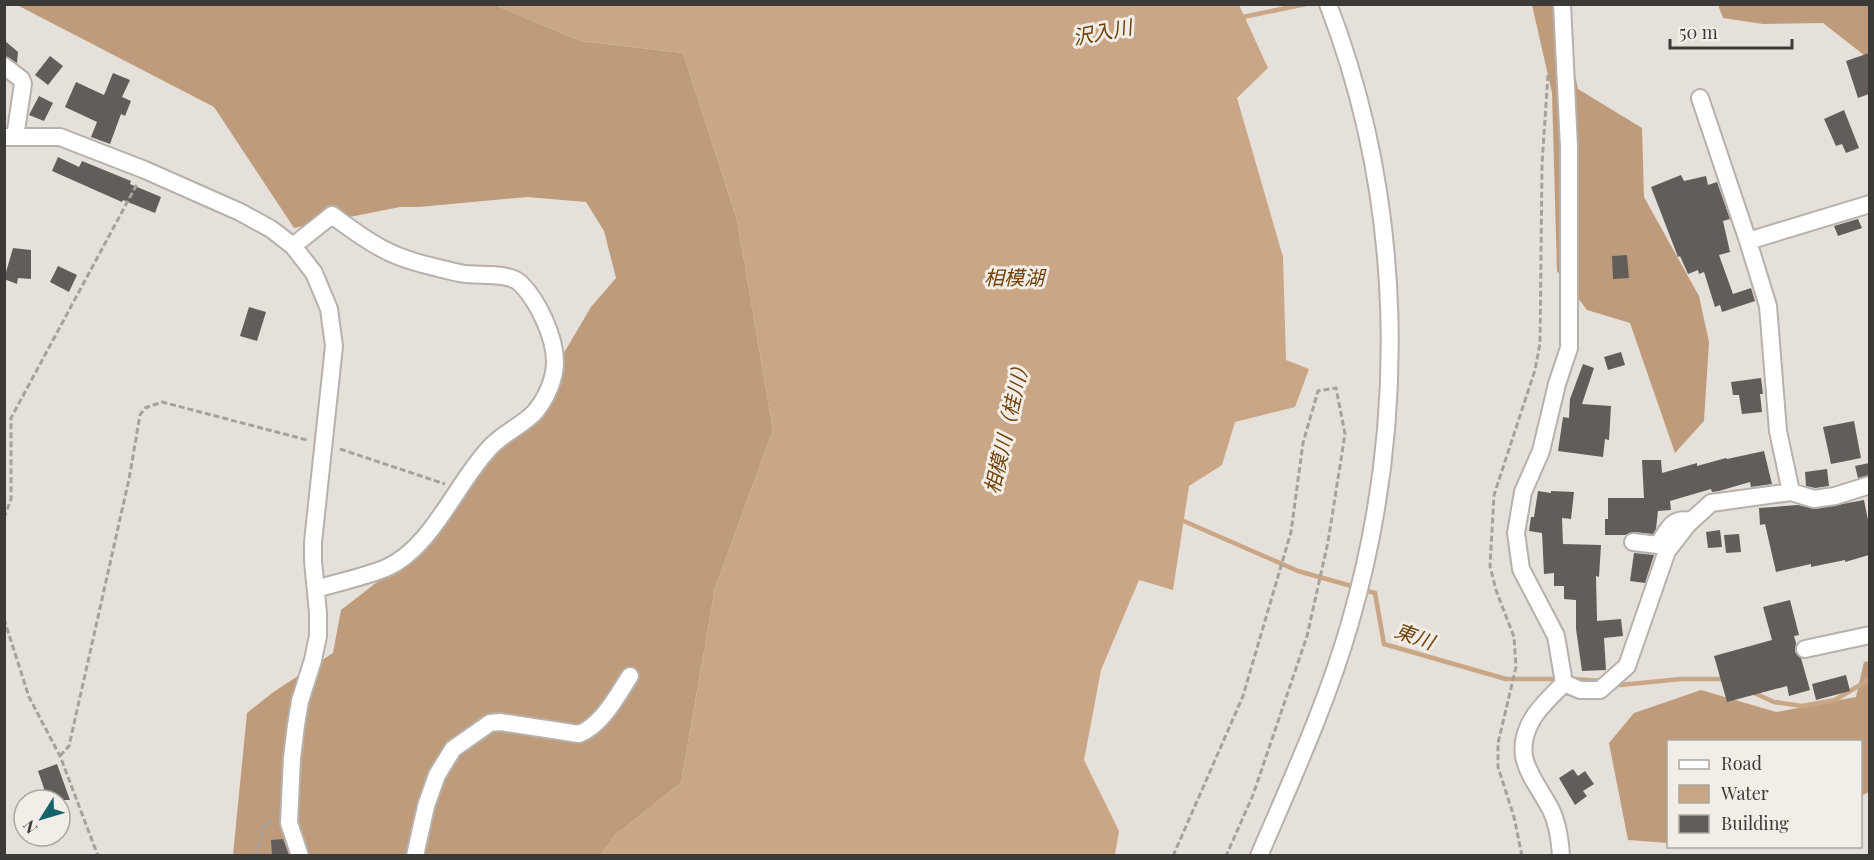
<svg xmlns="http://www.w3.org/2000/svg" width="1874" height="860" font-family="'Playfair Display','Noto Sans JP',serif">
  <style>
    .forest { fill: #be9c7b }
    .water { fill: #c9a685 }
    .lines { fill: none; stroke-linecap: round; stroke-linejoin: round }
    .stream { stroke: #c9a685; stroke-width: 4.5 }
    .building { fill: #635d59 }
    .minor-casing { stroke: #b7b1ab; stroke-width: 20 }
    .path { stroke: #a5a19c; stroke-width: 3; stroke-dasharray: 6 3; stroke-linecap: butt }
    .minor { stroke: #fff; stroke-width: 16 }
    .labels { text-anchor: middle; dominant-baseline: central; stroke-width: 6; stroke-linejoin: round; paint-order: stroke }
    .water-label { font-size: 20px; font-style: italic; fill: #704209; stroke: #f3ede7 }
  </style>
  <rect width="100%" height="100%" fill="#e6e0da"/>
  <path class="forest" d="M17,5H495L581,41L683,53L737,220L773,430L715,588L681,783L616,834L600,855H233L247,713L272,693L333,653L341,610L421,548L552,373L591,307L616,278L604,231L586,202L527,197L419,207H400L294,228L214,107Z
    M1532,5H1559L1578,89L1642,128L1644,197L1699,296L1709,342L1704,421L1675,453L1630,323L1587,310L1557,271L1552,93Z
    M1718,5H1869V59L1823,23L1763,24L1723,18Z
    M1869,661V792L1861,796L1860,742H1668V843L1628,840L1609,743L1634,713L1701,690L1776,712L1856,697L1864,662Z"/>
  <path class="water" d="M495,5H1239L1268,68L1237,98L1283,257L1286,360L1309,369L1295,407L1235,422L1222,465L1189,486L1173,590L1139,580L1101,670L1084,760L1119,831L1115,855H600L616,834L681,783L715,588L773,430L737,220L683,53L581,41Z"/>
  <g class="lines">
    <path class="stream" d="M1238,18L1306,4
      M1179,519L1298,571L1355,587
      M1363,590L1375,593L1384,644L1506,679H1558
      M1573,679L1603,681
      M1614,683L1620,685L1681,679H1726
      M1752,692L1774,702L1802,706L1835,700L1870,679"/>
  </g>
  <path class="building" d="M4,40L18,52L17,63L4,56Z
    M1869,53V94L1858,98L1846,61Z
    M50,56L63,66L48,85L35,75Z
    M113,73L130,80L122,97L131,101L125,116L121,114L110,144L91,137L97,122L65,107L76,82L104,95Z
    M39,96L53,103L44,121L29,115Z
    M1844,110L1859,148L1846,153L1842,144L1836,146L1824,119Z
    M58,157L79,167L82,161L131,181L130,184L161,197L155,213L123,200L122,202L52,171Z
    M1681,175L1684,181L1706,176L1708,185L1717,182L1730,219L1723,221L1730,252L1719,255L1733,294L1751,288L1755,301L1722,312L1720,305L1715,307L1704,272L1699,274L1698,270L1688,274L1680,256L1678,257L1651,187Z
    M1858,219L1862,228L1838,236L1834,226Z
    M13,248L31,250V279L18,278L17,284L4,279Z
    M1627,255L1629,278L1613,279L1612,256Z
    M58,266L77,275L69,292L50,282Z
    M249,307L266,312L257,341L240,336Z
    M1621,352L1625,365L1608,370L1604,357Z
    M1583,364L1594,368L1582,404L1611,406L1609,440L1605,439L1603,457L1558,451L1563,417L1569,418L1570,399Z
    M1761,378L1763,394H1760L1762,412L1742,414L1739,395H1733L1731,382Z
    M1854,421L1861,458L1831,464L1823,427Z
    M1764,451L1772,484L1751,487L1750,482L1719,491L1712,492L1711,489L1670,501L1671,510L1658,511L1656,529L1653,534L1634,532L1625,535H1605V519H1608V498H1644L1642,460H1661L1662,473L1697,463V466L1726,458L1727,459Z
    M1869,463V475L1858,478L1855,466Z
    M1827,469L1829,486L1815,488L1806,486L1805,472Z
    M1538,491L1551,493V491L1574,492L1571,519L1562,518L1563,544L1601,545L1599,577L1596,576L1597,621L1621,619L1623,636L1604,638L1606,670L1582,671L1576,629V600L1564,599V586H1554V573L1544,574L1542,533L1529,531L1531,517H1534Z
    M1864,500L1869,525V555L1845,562V560L1811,567V564L1776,572L1765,524L1760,525L1759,508L1798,505L1815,509Z
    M1720,530L1722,547L1708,548L1706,532Z
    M1739,534L1741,552L1726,553L1724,535Z
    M1634,553L1654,555L1645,583L1630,581Z
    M1790,600L1799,635L1794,636L1796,643L1795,652L1801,658L1810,690L1789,696L1787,686L1727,702L1714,656L1772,640L1763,607Z
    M1846,675L1850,691L1816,700L1812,684Z
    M57,764L70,800H48L38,771Z
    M1573,769L1578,776L1585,771L1594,784L1583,791L1587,796L1575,805L1559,778Z
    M283,839L289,855H272L271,840Z"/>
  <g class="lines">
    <defs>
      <path id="minor" d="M1562,4L1569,147V348L1557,384L1541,451L1523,492L1516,533L1521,569L1556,636L1564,683
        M4,66L21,79L23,84L15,137
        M1700,98L1748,241L1768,306L1778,431L1791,492
        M4,137H60L145,170L240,212L271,229L293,246L314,273L329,309L334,346L313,542V561L318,613V636L313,660L300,701L296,725L292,758L289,823L300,856
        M1748,241L1870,204
        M293,246L332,215C348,227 364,239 381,248C404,261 434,267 459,273C476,277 509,271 521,284C538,301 555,337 555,362C555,379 546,399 535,412C521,427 500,434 486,452C455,487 430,549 386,568C364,577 339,582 316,589
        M1633,542L1658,545C1668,530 1671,517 1691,521
        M1805,649L1870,635
        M1564,683L1580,690H1600L1627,666L1667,551L1688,524L1711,503L1791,492L1814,499L1835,496L1870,485
        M415,856L426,806L437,775L453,749L490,723L500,722L579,734C602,725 617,696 630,676
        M1259,856C1292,779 1327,703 1350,623C1408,422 1404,201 1328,4
        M1561,856C1560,840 1557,820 1549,806C1531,774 1511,755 1533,718C1541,705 1554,694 1564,683"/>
    </defs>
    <use href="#minor" class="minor-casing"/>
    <path class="path" d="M340,449L445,484
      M4,518L11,499V418L137,184
      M4,619L29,697L60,756L98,856
      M60,756L69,746L129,479L140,415L145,408L162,402L307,440
      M256,856L265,822H275
      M1173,856L1243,696L1291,532L1303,443L1318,391L1336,388L1345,434L1328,542L1307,636L1253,795L1226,856
      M1522,856L1514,817L1498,767V743L1516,667L1514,637L1496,590L1490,566L1494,495L1535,370L1540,343L1542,165L1548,74"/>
    <use href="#minor" class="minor"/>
  </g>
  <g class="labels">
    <g class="water-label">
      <text transform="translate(1102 31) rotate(-11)">沢入川</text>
      <text x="1014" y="276">相模湖</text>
      <text transform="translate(1006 425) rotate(-77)">相模川（桂川）</text>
      <text transform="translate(1415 635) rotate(20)">東川</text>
    </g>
  </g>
  <rect width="1874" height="860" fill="none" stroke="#3c3a37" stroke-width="12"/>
  <rect x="1667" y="740" width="195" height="108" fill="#f3ede7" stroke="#aaa5a1" stroke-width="1.5"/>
  <rect x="1679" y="760" width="30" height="9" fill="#ffffff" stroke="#aaa5a1" stroke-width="1.5"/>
  <text x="1721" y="770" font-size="18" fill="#3c3a37">Road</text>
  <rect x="1679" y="785" width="30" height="18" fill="#c9a685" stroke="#aaa5a1" stroke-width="1.5"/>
  <text x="1721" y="800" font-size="18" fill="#3c3a37">Water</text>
  <rect x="1679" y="815" width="30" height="18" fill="#635d59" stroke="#aaa5a1" stroke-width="1.5"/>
  <text x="1721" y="830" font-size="18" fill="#3c3a37">Building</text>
  <g transform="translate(42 818) rotate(233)"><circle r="28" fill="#f3ede7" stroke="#aaa5a1" stroke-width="1.5"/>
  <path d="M0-4.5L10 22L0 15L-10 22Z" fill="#15636b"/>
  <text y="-9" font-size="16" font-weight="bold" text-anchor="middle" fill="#3c3a37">N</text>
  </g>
  <path d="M1670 39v9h122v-9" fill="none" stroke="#3c3a37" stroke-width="3"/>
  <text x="1679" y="39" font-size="18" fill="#3c3a37" stroke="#f3ede7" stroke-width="4.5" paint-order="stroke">50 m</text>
</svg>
